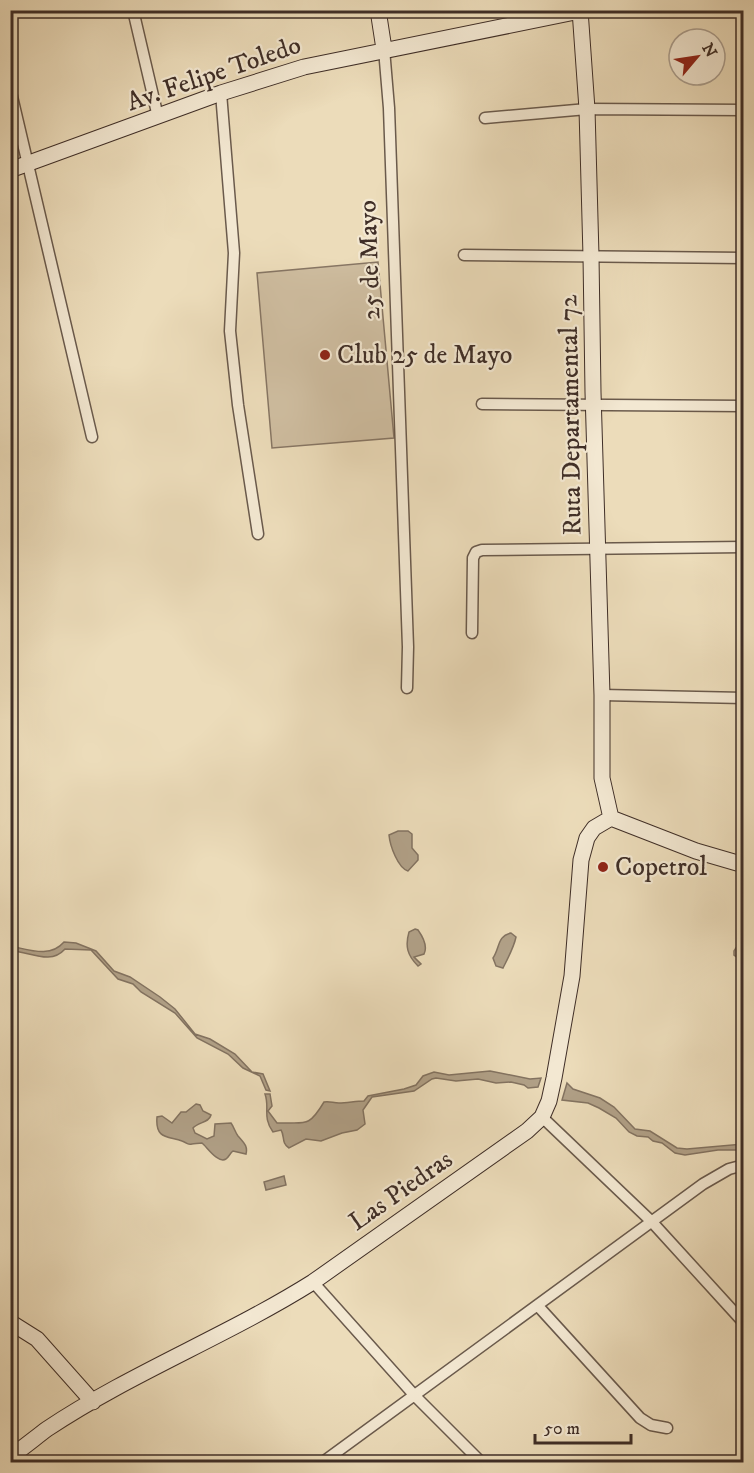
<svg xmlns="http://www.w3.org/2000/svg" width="754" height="1473" font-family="'IM FELL DW Pica',serif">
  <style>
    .green { fill: #cfbea1; stroke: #877664; stroke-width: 1.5 }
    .water { fill: #b1a188; stroke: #837361; stroke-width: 1.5 }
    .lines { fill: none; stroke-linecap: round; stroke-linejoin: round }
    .street-casing { stroke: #6a5a4c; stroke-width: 13 }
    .secondary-casing { stroke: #3f2e27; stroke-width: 17 }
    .street { stroke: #f3e8d2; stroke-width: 10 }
    .secondary { stroke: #f3e8d2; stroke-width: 15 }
    .poi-dot { fill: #8f2418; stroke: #f3e8d2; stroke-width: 2 }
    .labels { text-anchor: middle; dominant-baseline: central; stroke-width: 4.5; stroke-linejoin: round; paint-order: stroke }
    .street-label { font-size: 26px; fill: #3f2e27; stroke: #f3e8d2 }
    .poi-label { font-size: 26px; fill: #3f2e27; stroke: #f3e8d2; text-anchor: start }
  </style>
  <rect width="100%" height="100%" fill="#ecdcba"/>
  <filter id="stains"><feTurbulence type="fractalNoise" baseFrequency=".00333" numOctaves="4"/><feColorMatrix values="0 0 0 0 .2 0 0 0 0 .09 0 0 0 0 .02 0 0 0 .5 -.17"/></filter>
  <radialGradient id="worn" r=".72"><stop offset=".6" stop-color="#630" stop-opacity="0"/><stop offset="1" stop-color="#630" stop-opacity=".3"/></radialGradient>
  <path class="green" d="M378,262L394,438L272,448L257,273Z"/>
  <path class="water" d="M398,831H408L412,834V848L418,855V860L408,871C398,868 390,846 389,835Z
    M415,929L418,930C423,937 428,946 424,954L414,957L421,964L418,966C407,955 405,946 409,932Z
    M511,933L516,937C514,947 508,958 503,968L496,966L493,958C500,948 497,936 511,933Z
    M743,937V958H738L734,955V951Z
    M64,942L76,943L96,951L114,971L130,977L160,997L175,1009L195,1034L210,1039L235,1054L252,1072L263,1074L270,1091L266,1090L260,1076L243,1068L228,1054L197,1038L175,1013L141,992L133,984L118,979L91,950L65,949C50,966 29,951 11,951V947H15C33,951 51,957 64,942Z
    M490,1071L530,1079L541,1078L538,1087L528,1088L524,1085L511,1082L496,1083L478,1079L456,1081L436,1078L432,1079L414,1091L372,1097L363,1110L365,1124L357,1130L342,1133L321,1141L306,1139L289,1148C281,1143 285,1136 281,1130L273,1132C262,1117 270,1108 265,1094H270L272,1106L268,1111L277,1123C305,1122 308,1129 324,1102C330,1101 333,1103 339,1103C347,1103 356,1101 364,1101L368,1096L404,1089L416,1085L423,1076L434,1072L449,1075Z
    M567,1083L573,1089L600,1098L614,1107L635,1129L650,1131L677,1148L687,1149L743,1144V1150H718L685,1155L675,1153L662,1143L653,1141L648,1137L637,1136L629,1132L616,1118L599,1108L588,1103L562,1100Z
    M196,1104L200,1105L203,1111L211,1115C209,1123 198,1122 193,1128L195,1133L207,1139L214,1136L215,1124L231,1123C234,1127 235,1132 238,1136C244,1143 248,1146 246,1154L233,1151C230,1153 229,1157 226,1159C218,1164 207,1147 202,1143C198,1143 195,1144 192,1144C186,1145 188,1143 182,1141C169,1136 155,1140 157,1117L162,1116L172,1123L181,1112H186Z
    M284,1176L286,1185L266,1190L264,1182Z"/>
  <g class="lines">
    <defs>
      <path id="street" d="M133,10L158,117
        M384,49L389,108L408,647L407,688
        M10,88L92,437
        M221,93L234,253L230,331L238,405L258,534
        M485,118L587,109L744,110
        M464,255L744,258
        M482,404L744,406
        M472,633L473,558L476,552L482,550L744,547
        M602,695L744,698
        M542,1117L652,1222L744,1323
        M313,1282L415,1396L481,1462
        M538,1306L640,1418L651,1425L667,1428
        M323,1462L703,1184L729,1169L744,1165"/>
      <path id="secondary" d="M378,10L384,49
        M580,10L587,109L591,256L593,392L602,695V778L611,818
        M10,170L221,93L304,67L580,11
        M611,818L696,851L744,865
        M10,1322L37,1339L93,1402
        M10,1457C23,1448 35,1438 47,1429C131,1373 227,1336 313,1282L527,1131L542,1117L549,1101L554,1078L572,976L581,860L587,838L594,828L611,818"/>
    </defs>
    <use href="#street" class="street-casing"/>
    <use href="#secondary" class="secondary-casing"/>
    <use href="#street" class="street"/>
    <use href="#secondary" class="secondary"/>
  </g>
  <g class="poi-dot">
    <circle cx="325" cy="355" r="6"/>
    <circle cx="603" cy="867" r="6"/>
  </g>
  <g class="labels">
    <g class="street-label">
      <text transform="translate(214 74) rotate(-19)">Av. Felipe Toledo</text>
      <text transform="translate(370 260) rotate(-92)">25 de Mayo</text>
      <text transform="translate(571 415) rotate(-91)">Ruta Departamental 72</text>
      <text transform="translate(401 1191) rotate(-35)">Las Piedras</text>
    </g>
    <g class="poi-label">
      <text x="337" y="355">Club 25 de Mayo</text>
      <text x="615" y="867">Copetrol</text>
    </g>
  </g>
  <rect width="754" height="1473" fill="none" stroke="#ecdcba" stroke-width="36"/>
  <rect x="12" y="12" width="730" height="1449" fill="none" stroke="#3f2e27" stroke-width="3"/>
  <rect x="18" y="18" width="718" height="1437" fill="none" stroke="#3f2e27" stroke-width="1.5"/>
  <g transform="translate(697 57) rotate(61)"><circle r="28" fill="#f3e8d2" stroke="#ab9e8e" stroke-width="1.5"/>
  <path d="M0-4.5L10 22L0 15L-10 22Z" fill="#8f2418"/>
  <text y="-9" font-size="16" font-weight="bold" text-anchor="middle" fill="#3f2e27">N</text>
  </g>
  <path d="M535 1434v9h96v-9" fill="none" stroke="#3f2e27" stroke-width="3"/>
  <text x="544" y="1434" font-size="18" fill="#3f2e27" stroke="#f3e8d2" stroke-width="4.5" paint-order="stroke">50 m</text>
  <rect width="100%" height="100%" filter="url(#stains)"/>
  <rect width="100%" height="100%" fill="url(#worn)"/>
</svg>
